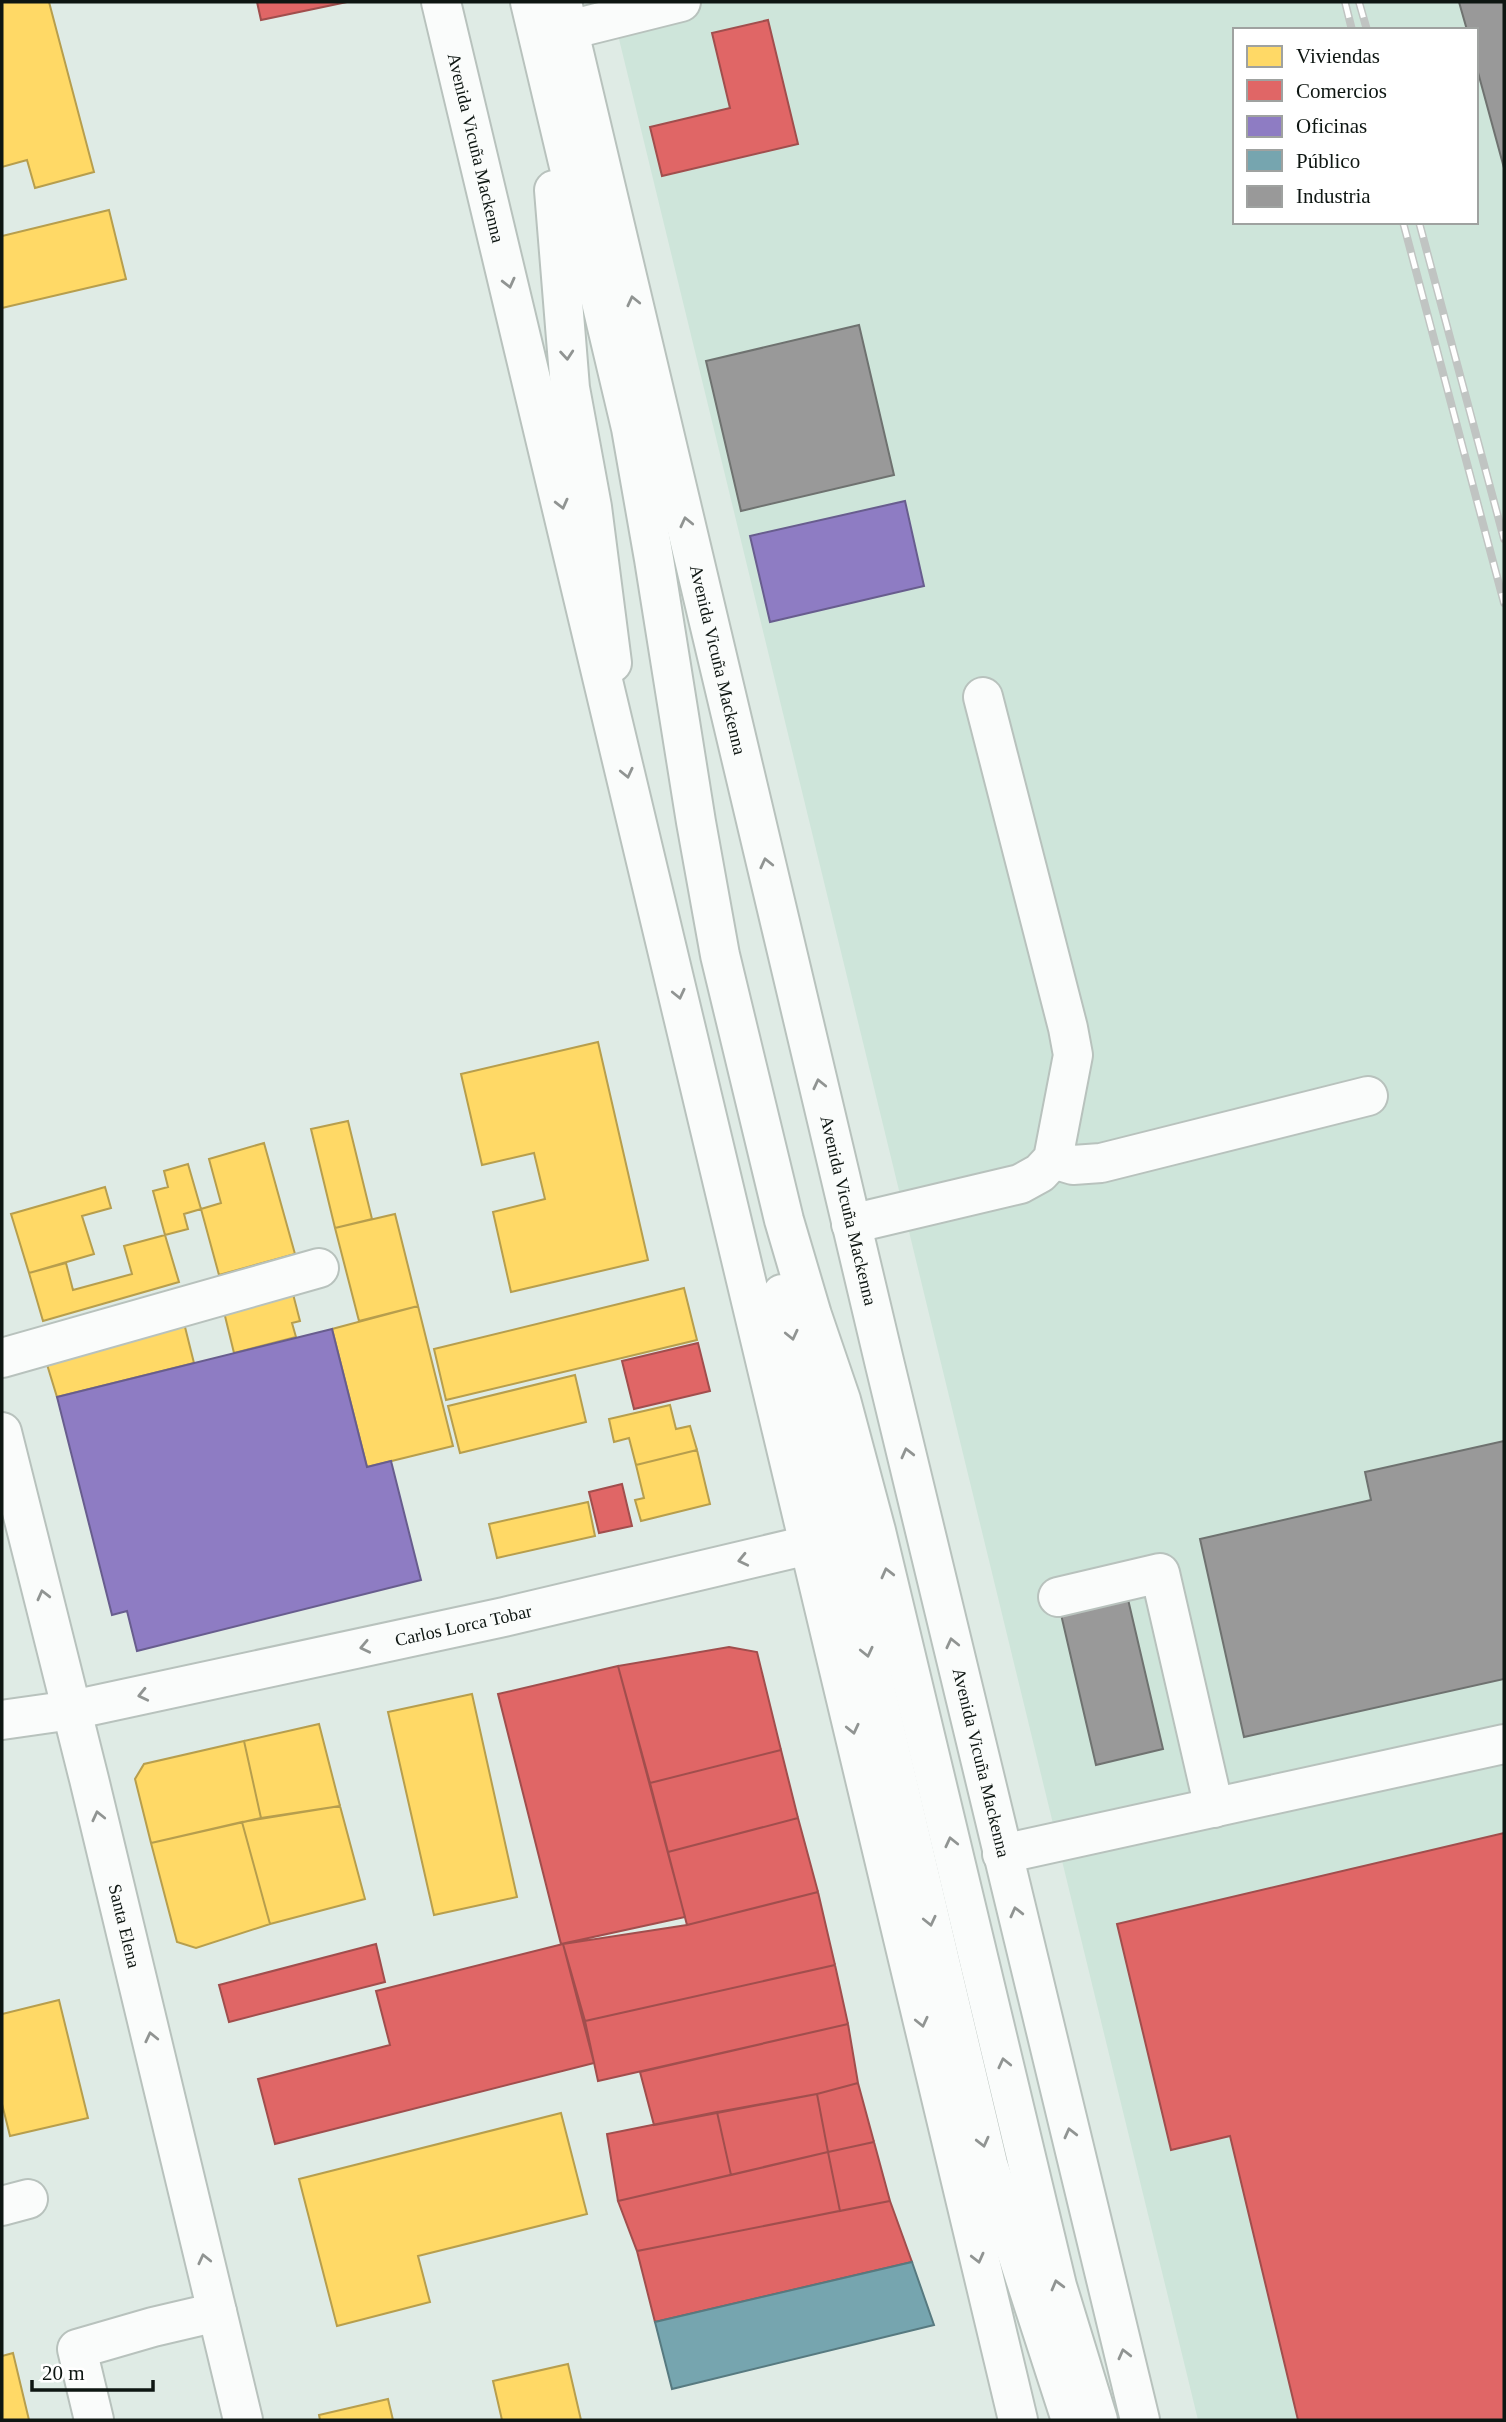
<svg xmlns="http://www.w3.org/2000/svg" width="1506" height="2422" font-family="'Times New Roman',serif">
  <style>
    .built { fill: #cee5da; fill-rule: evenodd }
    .homes { fill: #ffd966; stroke: #b79e4d; stroke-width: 2 }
    .shops { fill: #e06666; stroke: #a14e4d; stroke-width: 2 }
    .offices { fill: #8e7cc3; stroke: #685d8e; stroke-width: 2 }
    .public { fill: #76a5af; stroke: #577a80; stroke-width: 2 }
    .industry { fill: #999; stroke: #6f7270; stroke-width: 2 }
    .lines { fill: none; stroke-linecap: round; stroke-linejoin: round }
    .minor-casing { stroke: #b8c2bd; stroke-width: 42 }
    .major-casing { stroke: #b8c2bd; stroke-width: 42 }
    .minor { stroke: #fafcfb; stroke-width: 38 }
    .major { stroke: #fafcfb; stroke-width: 38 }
    .rail-casing { stroke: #c0c4c2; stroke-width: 8 }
    .rail { stroke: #fff; stroke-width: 5; stroke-dasharray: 16; stroke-linecap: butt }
    .oneway { stroke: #909492 }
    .labels { text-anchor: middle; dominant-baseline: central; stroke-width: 7; stroke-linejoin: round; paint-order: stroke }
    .street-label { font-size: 18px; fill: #0e1612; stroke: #fff }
  </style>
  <rect width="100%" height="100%" fill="#dfebe5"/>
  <path class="built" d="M610,2H1504V2420H1198ZM1235,30H1476V222H1235Z"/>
  <path class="homes" d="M2,2H49L94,172L35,188L27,160L2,167Z
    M109,210L126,279L2,308V236Z
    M598,1042L648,1260L511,1292L493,1212L545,1199L534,1153L482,1165L461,1074Z
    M348,1121L372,1219L335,1228L311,1129Z
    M264,1143L295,1254L219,1275L201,1209L221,1203L209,1159Z
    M188,1164L201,1209L184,1214L188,1229L165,1235L153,1191L168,1187L164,1171Z
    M105,1187L111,1208L82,1216L94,1254L29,1273L11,1214Z
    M395,1214L418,1306L359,1321L335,1228Z
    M165,1235L179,1282L43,1321L29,1273L66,1263L73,1290L132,1274L124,1246Z
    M684,1288L697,1340L446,1400L434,1349Z
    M293,1294L300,1321L292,1323L296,1337L234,1353L224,1312Z
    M418,1306L453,1446L367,1467L332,1329Z
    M184,1323L194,1363L57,1397L45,1358Z
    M575,1375L586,1422L460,1453L448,1406Z
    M670,1405L676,1429L690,1426L697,1450L636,1465L629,1438L614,1442L609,1419Z
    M697,1450L710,1504L641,1521L635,1500L644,1498L636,1465Z
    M588,1502L595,1536L497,1558L489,1524Z
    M472,1694L517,1897L434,1915L388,1712Z
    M319,1724L340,1806L261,1818L244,1741Z
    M244,1741L261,1818L151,1843L135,1779L144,1764Z
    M340,1806L365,1899L270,1924L242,1822Z
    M242,1822L270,1924L196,1948L177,1942L151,1843Z
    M59,2000L88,2118L10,2136L2,2104V2014Z
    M561,2113L587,2214L418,2256L430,2302L337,2326L299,2179Z
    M13,2353L29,2420H2V2356Z
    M568,2364L581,2420H502L493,2381Z
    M388,2399L393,2420H320L319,2415Z"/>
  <path class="shops" d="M257,2H347L261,20Z
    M768,20L798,144L662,176L650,127L730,108L712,33Z
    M698,1343L710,1391L634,1409L622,1361Z
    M622,1484L632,1526L599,1533L589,1492Z
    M729,1647L757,1652L781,1750L650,1783L618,1666Z
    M618,1666L685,1917L561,1944L498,1694Z
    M781,1750L798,1818L668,1852L650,1783Z
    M798,1818L818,1892L687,1925L668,1852Z
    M1504,1833V2420H1298L1230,2136L1171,2150L1117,1924Z
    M818,1892L835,1965L585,2021L563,1944L687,1925Z
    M376,1944L385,1982L229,2022L219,1985Z
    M563,1944L594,2063L275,2144L258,2079L390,2045L376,1991Z
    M835,1965L848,2024L598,2081L585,2021Z
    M848,2024L858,2083L817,2094L654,2125L640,2072Z
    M858,2083L874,2142L828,2152L817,2094Z
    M817,2094L828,2152L731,2175L717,2112Z
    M717,2112L731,2175L618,2201L607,2134Z
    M874,2142L890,2201L840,2211L828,2152Z
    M828,2152L840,2211L637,2251L618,2201Z
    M890,2201L912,2262L655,2322L637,2251Z"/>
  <path class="offices" d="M905,501L924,586L770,622L750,536Z
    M332,1329L367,1467L391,1461L421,1580L137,1651L127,1611L112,1615L57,1397Z"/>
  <path class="public" d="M912,2262L934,2325L672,2389L655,2322Z"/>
  <path class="industry" d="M1459,2H1504V168L1476,65V30H1467Z
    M859,325L894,475L741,511L706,361Z
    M1504,1441V1679L1244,1737L1200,1539L1371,1500L1365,1472Z
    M1127,1595L1163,1749L1096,1765L1060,1610Z"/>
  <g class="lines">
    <defs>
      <g id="minor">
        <path d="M530,2L631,428L654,559L696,822L720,955L784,1220L812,1315L841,1400L876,1531L1057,2286L1098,2420"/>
        <path d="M569,30L681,2"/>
        <path d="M554,190L570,388L592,507L612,663"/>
        <path d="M1053,1159L1073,1165L1101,1163L1368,1096"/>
        <path d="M851,1224L1020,1184L1040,1173L1053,1159L1073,1055L1068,1028L983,697"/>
        <path d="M782,1294L988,2164L1071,2420"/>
        <path d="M2,1358L319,1268"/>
        <path id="s1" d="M2,1432L89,1779L243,2420"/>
        <path d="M1058,1597L1160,1573L1214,1808"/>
        <path id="s2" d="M2,1720L72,1710L504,1617L842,1537"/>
        <path d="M1002,1854L1504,1744"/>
        <path d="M2,2206L28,2199"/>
        <path d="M94,2420L77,2349L153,2327L217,2312"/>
      </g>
      <g id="major">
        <path id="s3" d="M441,2L1018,2420"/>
        <path id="s4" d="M562,2L885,1365L1140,2420"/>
      </g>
    </defs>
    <use href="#minor" class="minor-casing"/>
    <use href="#major" class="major-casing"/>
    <use href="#minor" class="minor"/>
    <use href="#major" class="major"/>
    <defs>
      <path id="rail" d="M1345,2L1352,30
        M1359,2L1367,30
        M1403,222L1504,603
        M1419,222L1504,539"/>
    </defs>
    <use href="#rail" class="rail-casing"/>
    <use href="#rail" class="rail"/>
  </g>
  <defs><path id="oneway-chevron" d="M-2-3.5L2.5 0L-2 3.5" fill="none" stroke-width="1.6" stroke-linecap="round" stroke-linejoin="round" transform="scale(1.75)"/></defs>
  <g class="oneway">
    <use href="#oneway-chevron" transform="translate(509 283) rotate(76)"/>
    <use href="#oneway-chevron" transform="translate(633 301) rotate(-103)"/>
    <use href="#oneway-chevron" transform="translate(567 355) rotate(85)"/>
    <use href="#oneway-chevron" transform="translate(562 504) rotate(76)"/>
    <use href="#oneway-chevron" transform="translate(686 522) rotate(-103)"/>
    <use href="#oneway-chevron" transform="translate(627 773) rotate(77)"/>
    <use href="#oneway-chevron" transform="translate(766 863) rotate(-103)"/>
    <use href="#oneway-chevron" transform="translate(679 994) rotate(77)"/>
    <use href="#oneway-chevron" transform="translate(819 1084) rotate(-103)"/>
    <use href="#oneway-chevron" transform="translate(792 1335) rotate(77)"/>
    <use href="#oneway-chevron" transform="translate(907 1453) rotate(-104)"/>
    <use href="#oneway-chevron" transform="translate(743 1560) rotate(167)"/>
    <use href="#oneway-chevron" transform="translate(887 1573) rotate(-104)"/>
    <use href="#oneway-chevron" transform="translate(43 1595) rotate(-104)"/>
    <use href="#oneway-chevron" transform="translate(952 1643) rotate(-103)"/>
    <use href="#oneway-chevron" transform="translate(365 1647) rotate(168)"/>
    <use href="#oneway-chevron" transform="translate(867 1652) rotate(77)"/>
    <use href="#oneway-chevron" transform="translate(143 1695) rotate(167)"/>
    <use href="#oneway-chevron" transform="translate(853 1729) rotate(77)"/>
    <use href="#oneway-chevron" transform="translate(98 1816) rotate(-103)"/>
    <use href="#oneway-chevron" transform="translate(951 1842) rotate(-103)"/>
    <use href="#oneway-chevron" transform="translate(1016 1912) rotate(-104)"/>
    <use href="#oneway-chevron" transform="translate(930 1921) rotate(77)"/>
    <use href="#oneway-chevron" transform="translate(922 2022) rotate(77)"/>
    <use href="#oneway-chevron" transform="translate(151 2037) rotate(-103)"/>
    <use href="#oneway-chevron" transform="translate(1004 2063) rotate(-103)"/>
    <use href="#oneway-chevron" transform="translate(1070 2133) rotate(-104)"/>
    <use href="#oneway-chevron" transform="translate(983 2142) rotate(76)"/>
    <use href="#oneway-chevron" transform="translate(978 2258) rotate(76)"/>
    <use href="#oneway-chevron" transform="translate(204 2259) rotate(-103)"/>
    <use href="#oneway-chevron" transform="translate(1057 2285) rotate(-105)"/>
    <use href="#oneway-chevron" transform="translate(1124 2354) rotate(-104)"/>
  </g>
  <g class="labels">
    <g class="street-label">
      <text stroke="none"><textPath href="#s3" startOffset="150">Avenida Vicuña Mackenna</textPath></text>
      <text stroke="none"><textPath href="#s4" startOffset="676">Avenida Vicuña Mackenna</textPath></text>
      <text stroke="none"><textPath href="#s4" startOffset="1242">Avenida Vicuña Mackenna</textPath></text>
      <text stroke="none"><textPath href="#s2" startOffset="471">Carlos Lorca Tobar</textPath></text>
      <text stroke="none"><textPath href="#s4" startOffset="1810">Avenida Vicuña Mackenna</textPath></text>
      <text stroke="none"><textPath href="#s1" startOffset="509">Santa Elena</textPath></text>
    </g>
  </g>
  <rect width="1506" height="2422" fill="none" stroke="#0e1612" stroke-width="7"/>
  <rect x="1233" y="28" width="245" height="196" fill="#ffffff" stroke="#9fa2a0" stroke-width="2"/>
  <rect x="1247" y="46" width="35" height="21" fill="#ffd966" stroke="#9fa2a0" stroke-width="2"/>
  <text x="1296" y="63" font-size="21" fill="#0e1612">Viviendas</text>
  <rect x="1247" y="80" width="35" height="21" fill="#e06666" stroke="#9fa2a0" stroke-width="2"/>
  <text x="1296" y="98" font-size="21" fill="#0e1612">Comercios</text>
  <rect x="1247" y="116" width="35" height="21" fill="#8e7cc3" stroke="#9fa2a0" stroke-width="2"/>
  <text x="1296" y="133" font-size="21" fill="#0e1612">Oficinas</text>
  <rect x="1247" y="150" width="35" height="21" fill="#76a5af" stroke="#9fa2a0" stroke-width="2"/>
  <text x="1296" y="168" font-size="21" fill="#0e1612">Público</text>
  <rect x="1247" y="186" width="35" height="21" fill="#999999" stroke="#9fa2a0" stroke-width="2"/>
  <text x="1296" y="203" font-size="21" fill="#0e1612">Industria</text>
  <path d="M32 2380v10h121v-10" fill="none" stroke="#0e1612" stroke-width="3.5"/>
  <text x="42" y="2380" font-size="21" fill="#0e1612" stroke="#ffffff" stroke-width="5" paint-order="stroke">20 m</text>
</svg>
